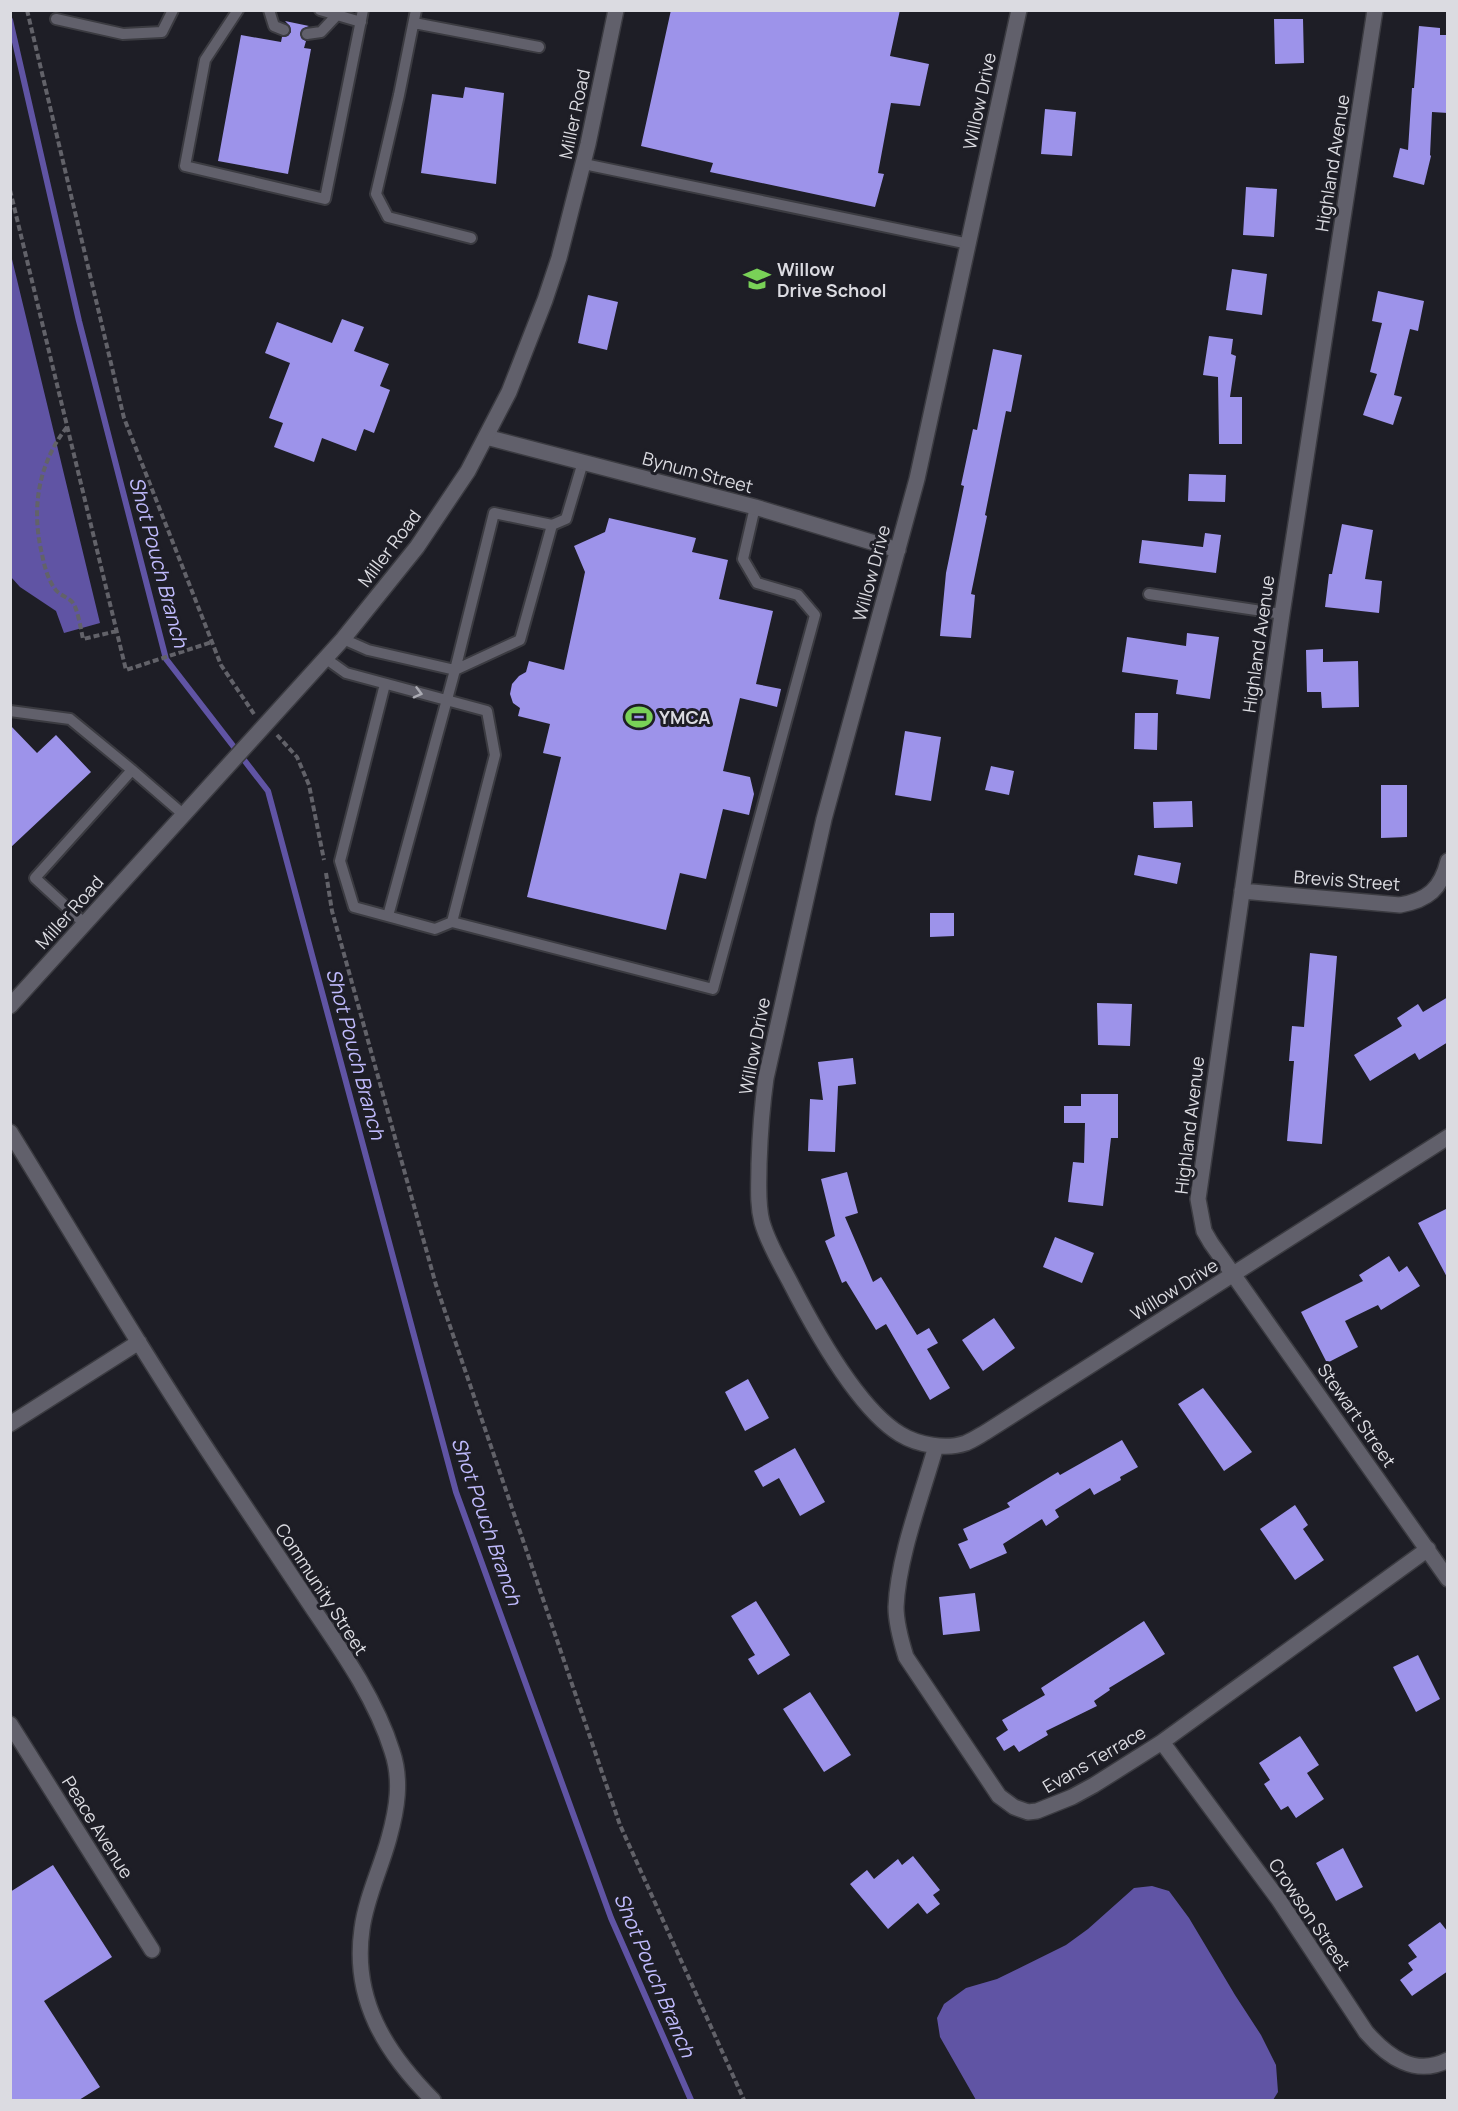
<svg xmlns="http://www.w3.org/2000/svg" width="1458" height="2111" font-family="Manrope,sans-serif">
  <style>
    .water { fill: #6054a4 }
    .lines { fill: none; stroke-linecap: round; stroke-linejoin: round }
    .stream { stroke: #6054a4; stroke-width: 6 }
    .building { fill: #9d93ea }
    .lane-casing { stroke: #3b3b41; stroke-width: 14 }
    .street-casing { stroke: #3b3b41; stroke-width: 18 }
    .secondary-casing { stroke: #3b3b41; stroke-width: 18 }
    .path { stroke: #626269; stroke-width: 4; stroke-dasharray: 6 3; stroke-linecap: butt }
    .lane { stroke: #61606b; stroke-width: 10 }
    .street { stroke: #61606b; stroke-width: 15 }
    .secondary { stroke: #61606b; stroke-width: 15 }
    .oneway { stroke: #aaaab2 }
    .labels { text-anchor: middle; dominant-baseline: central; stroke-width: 6; stroke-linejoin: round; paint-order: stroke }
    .street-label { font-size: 18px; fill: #dbdbe1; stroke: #1e1e26 }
    .poi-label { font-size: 18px; font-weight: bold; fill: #dbdbe1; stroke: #1e1e26; text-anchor: start }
    .water-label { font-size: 20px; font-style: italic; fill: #c0bbfd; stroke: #1e1e26 }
  </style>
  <rect width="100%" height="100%" fill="#1e1e26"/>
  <path class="water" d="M11,255L100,623L64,633L56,611L20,587L11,577Z
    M1152,1886L1169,1891L1189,1918L1235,1995L1261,2035L1276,2065L1278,2092L1273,2100H976L940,2037L937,2018L944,2004L966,1988L997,1979L1066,1945L1088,1929L1134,1888Z"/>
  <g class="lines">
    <path class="stream" d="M10,20L79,321L166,659L268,791L456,1492L611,1918L691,2100"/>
  </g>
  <path class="building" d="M671,10H900L890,56L929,64L920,106L891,103L878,173L884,174L875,207L710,172L713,163L641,146Z
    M1274,19H1303L1304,63L1275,64Z
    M285,21L309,26L302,29L300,34L302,39L306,41L304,48L311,49L288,174L218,161L241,35L281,42L282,37L288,36L291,32L290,26Z
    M1419,26L1440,28V35H1448V113L1432,112L1430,155L1431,156L1424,185L1393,177L1400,148L1408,150L1412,88H1414Z
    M465,87L504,93L496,184L421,173L432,94L463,98Z
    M1045,109L1076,112L1072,156L1041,154Z
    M1246,187L1277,189L1274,237L1243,235Z
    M1232,269L1267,274L1262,315L1226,310Z
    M1378,291L1424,301L1418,331L1410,329L1394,395L1402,397L1393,425L1363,415L1377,374L1370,372L1382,323L1372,321Z
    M588,295L618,302L607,350L578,343Z
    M342,319L364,327L354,351L389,364L380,386L390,390L374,433L364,429L356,451L322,438L314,462L274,447L283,423L269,418L290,363L265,353L277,322L332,343Z
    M1209,336L1233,339L1231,354L1236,356L1230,397H1242V444H1219L1218,377L1203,375Z
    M993,349L1022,355L1011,412L1006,411L985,515L987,516L971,594L975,595L971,638L940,636L946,573L964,486L961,485L973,429L977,430Z
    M1189,474L1226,475L1225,502L1188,501Z
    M609,518L696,538L692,552L728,560L719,599L773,611L756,684L781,689L777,707L740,698L723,771L750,777L754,794L749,815L723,809L706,879L680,873L666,930L527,897L561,757L543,753L550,724L518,716L520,708L513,703L510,694L512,684L519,676L526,672L529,661L564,670L585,572L574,546L605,532Z
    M1342,524L1373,530L1365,579L1382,581L1379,613L1325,607L1329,574H1332Z
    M1205,533L1221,535L1216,573L1139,563L1142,540L1203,547Z
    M1187,633L1219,637L1210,699L1176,694L1178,680L1122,672L1127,637L1186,646Z
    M1323,649V662L1358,661L1359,707L1322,708L1321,692H1307L1306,650Z
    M1135,713H1158L1157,750L1134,749Z
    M10,725L37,753L56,735L91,772L10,848Z
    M905,731L941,737L931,801L895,795Z
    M991,766L1014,771L1009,795L985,790Z
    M1381,785H1407V837L1381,838Z
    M1192,801L1193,827L1154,828L1153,802Z
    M1138,855L1181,863L1177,884L1134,875Z
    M930,913H954V936L930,937Z
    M1310,953L1337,956L1322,1144L1287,1141L1294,1061H1289L1292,1026L1304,1027Z
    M1448,997V1042L1419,1060L1415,1053L1370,1081L1354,1055L1402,1026L1397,1018L1418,1004L1423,1012Z
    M1097,1003L1132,1004L1130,1046L1098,1045Z
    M853,1058L856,1084L838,1086L835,1152L808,1151L810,1099L823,1100L818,1062Z
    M1081,1094H1118V1138H1111L1103,1206L1068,1202L1073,1162L1084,1163L1085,1123H1064V1106H1081Z
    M847,1172L858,1213L845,1217L873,1282L881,1277L917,1335L929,1328L938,1343L927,1349L950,1388L930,1400L886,1324L876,1330L846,1281L842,1283L825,1241L835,1236L821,1179Z
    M1448,1208V1279L1418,1223Z
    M1055,1237L1094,1253L1082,1283L1043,1267Z
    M1389,1256L1399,1272L1407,1266L1420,1286L1381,1310L1378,1305L1345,1321L1358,1347L1327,1363L1301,1312L1363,1281L1359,1275Z
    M994,1318L1015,1348L983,1371L962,1340Z
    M748,1379L769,1418L745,1431L725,1392Z
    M1203,1388L1252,1452L1224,1471L1178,1404Z
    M1122,1440L1138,1467L1120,1477L1121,1480L1094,1495L1090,1488L1055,1510L1059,1517L1046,1526L1042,1519L1003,1544L1007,1553L970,1569L958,1544L968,1540L963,1529L1010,1507L1007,1503L1058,1472L1060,1475Z
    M795,1448L825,1502L800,1516L779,1478L763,1487L754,1471Z
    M1295,1505L1308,1525L1303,1529L1324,1560L1295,1580L1260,1529Z
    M975,1593L980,1631L943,1635L939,1597Z
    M756,1601L790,1655L758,1675L748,1659L755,1655L731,1616Z
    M1144,1621L1165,1654L1109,1688L1110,1690L1094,1701L1097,1706L1046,1731L1048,1735L1019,1752L1014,1745L1004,1751L996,1738L1008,1730L1002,1720L1045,1695L1041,1688Z
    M1418,1655L1440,1699L1416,1712L1393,1667Z
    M810,1692L851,1755L824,1772L783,1709Z
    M1300,1736L1319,1765L1307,1773L1324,1799L1296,1818L1288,1806L1281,1810L1264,1784L1270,1780L1259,1763Z
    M1343,1848L1363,1887L1336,1901L1316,1863Z
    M913,1856L940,1890L933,1895L940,1904L927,1914L918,1903L888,1929L850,1884L867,1870L874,1879L898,1859L902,1865Z
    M53,1865L112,1957L44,2001L100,2087L79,2100H10V1892Z
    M1440,1922L1448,1932V1971L1412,1996L1400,1980L1413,1970L1408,1963L1417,1957L1408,1945Z"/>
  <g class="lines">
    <defs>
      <path id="lane" d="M238,10L205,60L185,166L325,199L363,10
        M269,10L274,26L284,30
        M320,10L361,22
        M416,10L399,95L376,194L388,217L471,238
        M56,19L123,34L162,32L173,10
        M414,23L539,47
        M307,34L321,32L337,15
        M584,164L969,244
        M552,525L566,519L583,462
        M1149,594L1282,614
        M343,639L368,650L455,670L520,640L552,525L494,513L455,670L388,916
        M325,658L346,673L487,711L495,755L452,922
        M385,684L340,861L354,907L435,929L452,922L713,989L815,615L798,595L757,583L743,559L755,507
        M10,711L70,719L132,770L35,878L85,924
        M132,770L184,815"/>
      <path id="street" d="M1019,10L917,479L824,819L766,1078C762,1106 760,1134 759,1164C759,1184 757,1203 762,1222C768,1243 779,1261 789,1280C812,1325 857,1408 900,1434C918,1445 946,1450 966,1443C973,1440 979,1436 986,1432L1448,1137
        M1375,10L1282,614L1198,1199L1204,1231L1211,1243L1448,1579
        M486,437L755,507L898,550
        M1242,891L1400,905C1428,900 1441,889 1448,861
        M10,1132C80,1246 148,1361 222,1472C253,1518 283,1564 314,1610C344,1654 376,1700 392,1751C402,1780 397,1809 389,1838C381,1868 366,1898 362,1929C352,1999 385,2052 433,2100
        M10,1424L139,1342
        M936,1446C922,1495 898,1557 896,1607C896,1624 901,1641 906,1657L999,1796L1014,1807L1028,1812L1037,1811L1072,1797L1094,1785L1162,1742L1428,1549
        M10,1724L152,1950
        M1162,1742L1279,1900L1366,2032C1388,2057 1415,2077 1448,2060"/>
      <path id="secondary" d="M10,1006L343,639L417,547L468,471L509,392L545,300L559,258L588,144L616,10"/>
    </defs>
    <use href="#lane" class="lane-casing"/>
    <use href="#street" class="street-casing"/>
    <use href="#secondary" class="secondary-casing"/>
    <path class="path" d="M27,10L124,418L221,665L254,714
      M10,190L126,670L212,642
      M67,427C38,464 31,509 42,554C44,565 48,580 55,589C59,595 68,597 73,603C78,610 81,630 83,639L117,631
      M277,735L297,757L309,785L324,860
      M326,873L332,911L436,1285L620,1825L744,2100"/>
    <use href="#lane" class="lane"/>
    <use href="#street" class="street"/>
    <use href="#secondary" class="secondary"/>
  </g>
  <defs><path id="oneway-chevron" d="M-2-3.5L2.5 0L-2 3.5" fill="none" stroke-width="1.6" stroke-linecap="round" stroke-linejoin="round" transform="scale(1.5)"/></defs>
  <use class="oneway" href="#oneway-chevron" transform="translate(418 693) rotate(15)"/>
  <defs>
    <symbol id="school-bare" viewBox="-9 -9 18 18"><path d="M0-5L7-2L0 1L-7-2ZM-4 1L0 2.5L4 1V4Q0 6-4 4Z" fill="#79d157" stroke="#1e1e26" stroke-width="2.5" paint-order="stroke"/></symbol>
    <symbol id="stadium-bare" viewBox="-9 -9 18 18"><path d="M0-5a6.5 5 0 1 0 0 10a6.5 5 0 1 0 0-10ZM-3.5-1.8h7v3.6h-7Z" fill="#79d157" stroke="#1e1e26" stroke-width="2.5" paint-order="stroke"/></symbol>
  </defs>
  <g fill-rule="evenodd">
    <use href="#school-bare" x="738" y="260" width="38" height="38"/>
    <use href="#stadium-bare" x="620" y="698" width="38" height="38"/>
  </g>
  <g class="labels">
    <g class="street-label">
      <text transform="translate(979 101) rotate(-78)">Willow Drive</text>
      <text transform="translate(574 114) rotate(-78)">Miller Road</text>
      <text transform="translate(1332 163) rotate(-81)">Highland Avenue</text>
      <text transform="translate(698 472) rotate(15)">Bynum Street</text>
      <text transform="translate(389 548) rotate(-53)">Miller Road</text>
      <text transform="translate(871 573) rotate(-75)">Willow Drive</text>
      <text transform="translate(1258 644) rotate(-82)">Highland Avenue</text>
      <text transform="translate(1347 880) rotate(4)">Brevis Street</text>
      <text transform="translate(69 912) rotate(-48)">Miller Road</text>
      <text transform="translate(754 1046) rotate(-79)">Willow Drive</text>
      <text transform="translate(1189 1125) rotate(-83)">Highland Avenue</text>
      <text transform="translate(1174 1289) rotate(-32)">Willow Drive</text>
      <text transform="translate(1357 1415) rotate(55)">Stewart Street</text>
      <text transform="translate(322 1589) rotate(57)">Community Street</text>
      <text transform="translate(1094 1759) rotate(-30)">Evans Terrace</text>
      <text transform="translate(98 1827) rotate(58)">Peace Avenue</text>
      <text transform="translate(1310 1914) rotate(56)">Crowson Street</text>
    </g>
    <g class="poi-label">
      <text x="777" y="269">Willow<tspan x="777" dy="21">Drive School</tspan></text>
      <text x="659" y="717">YMCA</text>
    </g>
    <g class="water-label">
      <text transform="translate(159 562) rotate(75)">Shot Pouch Branch</text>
      <text transform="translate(356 1054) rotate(75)">Shot Pouch Branch</text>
      <text transform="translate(487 1521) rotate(71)">Shot Pouch Branch</text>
      <text transform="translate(655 1975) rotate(67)">Shot Pouch Branch</text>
    </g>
  </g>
  <rect width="1458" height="2111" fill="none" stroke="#dbdbe1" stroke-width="24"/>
</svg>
